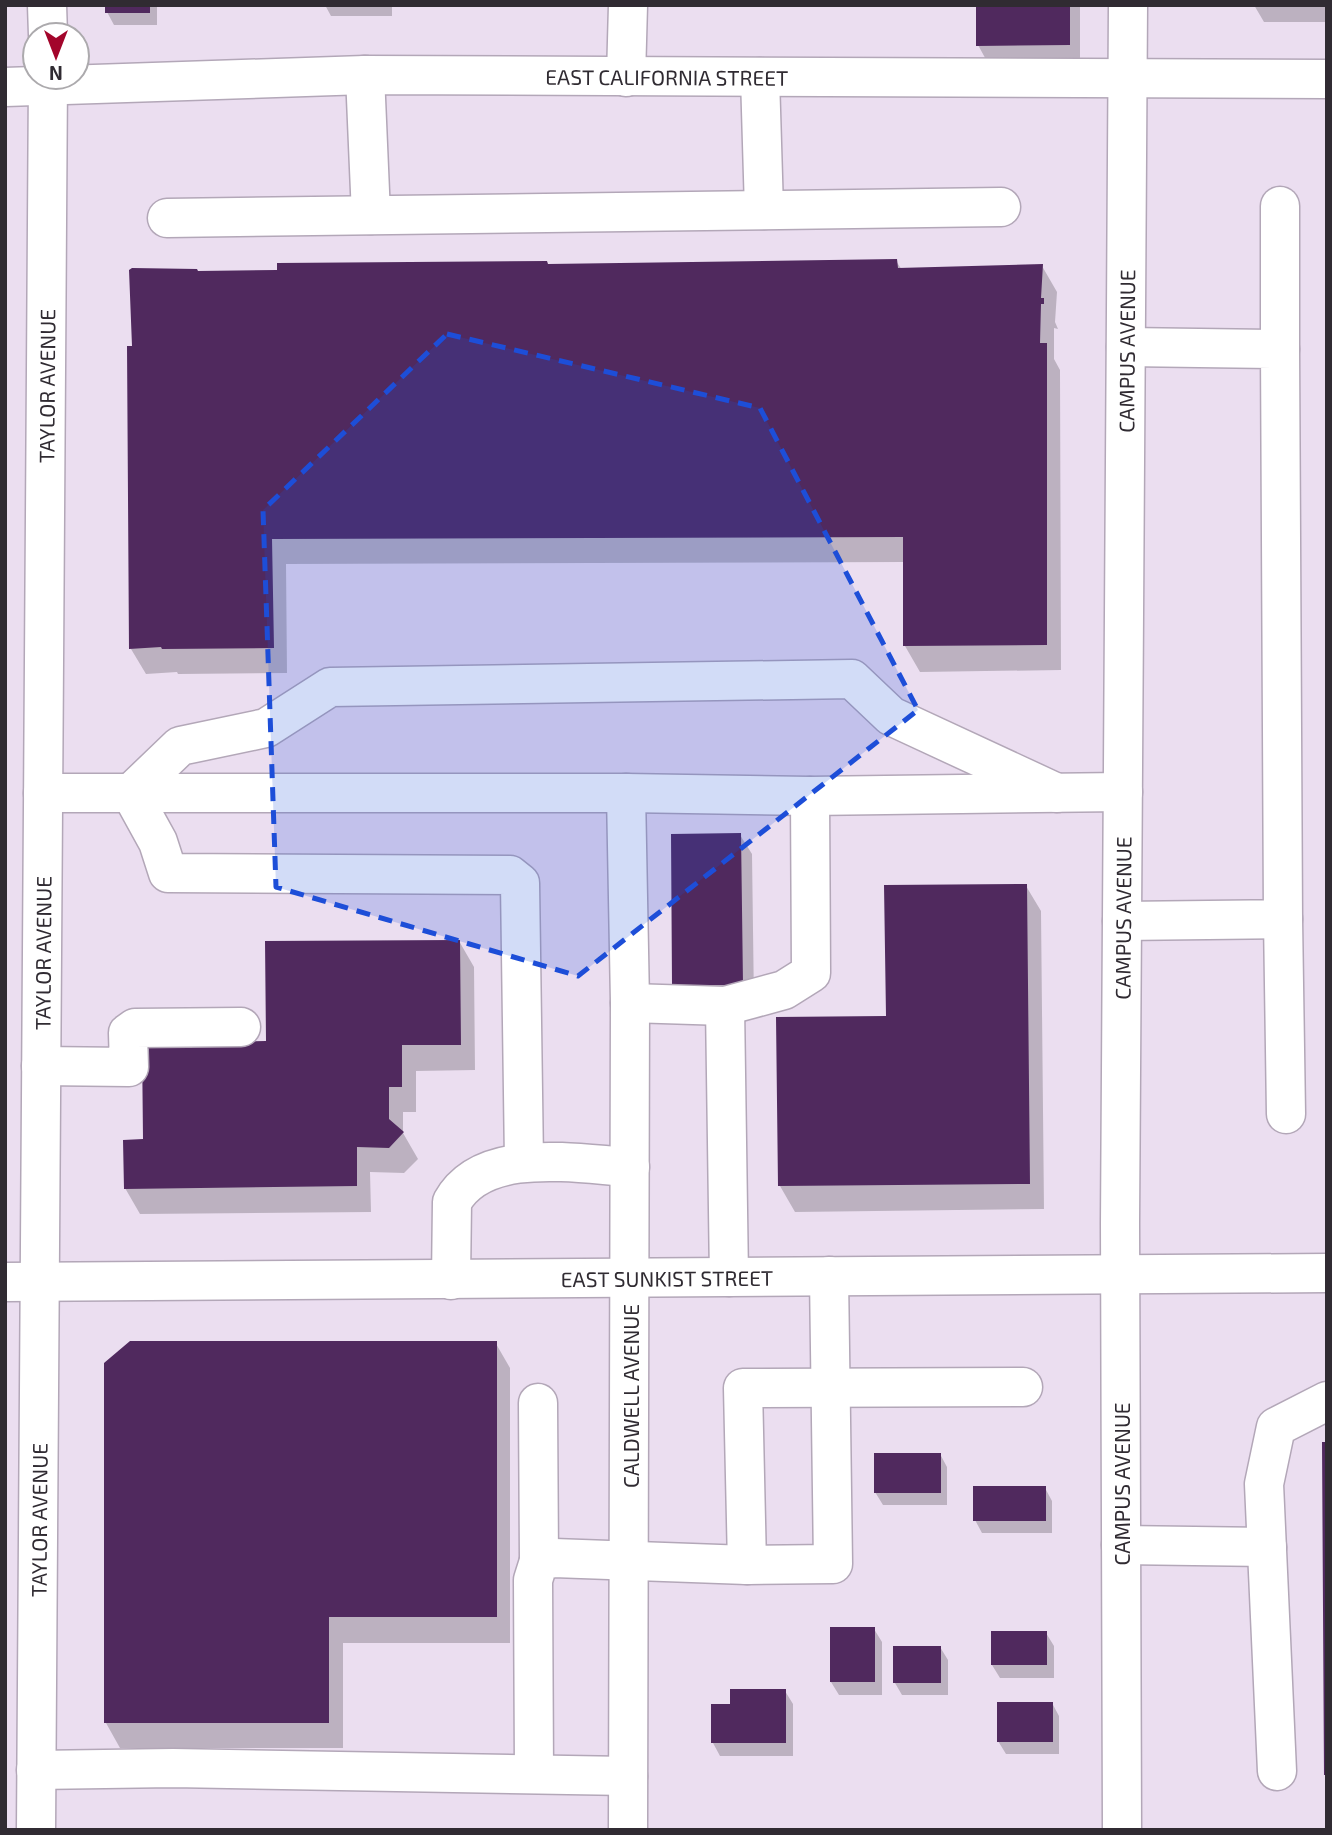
<svg xmlns="http://www.w3.org/2000/svg" width="1332" height="1835" font-family="'Exo 2',sans-serif">
  <style>
    .shadow { fill: #0003 }
    .building { fill: #50295e }
    .lines { fill: none; stroke-linecap: round; stroke-linejoin: round }
    .minor-casing { stroke: #b3a7b8; stroke-width: 41 }
    .minor { stroke: #fff; stroke-width: 38 }
    .marked { fill: #1d4ed8; fill-opacity: 0.2; stroke: #1d4ed8; stroke-width: 5; stroke-dasharray: 14 9; stroke-linejoin: round }
    .labels { text-anchor: middle; dominant-baseline: central; stroke-width: 7; stroke-linejoin: round; paint-order: stroke }
    .street-label { font-size: 21px; fill: #302b32; stroke: #fff }
  </style>
  <rect width="100%" height="100%" fill="#ebdef0"/>
  <path class="shadow" d="M106,5H157V25H114L107,12Z
    M325,5H392V16H331Z
    M977,5H1080V64L989,65L978,45Z
    M1254,5H1327V22H1264Z
    M896,261L902,270L1042,266L1057,292L1055,322L1058,329L1054,328V359L1060,370L1061,670L920,672L905,646V562L286,564L287,673L178,674L177,672L146,674L131,649L134,348L197,273Z
    M740,835L752,854L754,1004H685L674,985Z
    M1026,886L1041,911L1044,1209L795,1212L780,1186L888,1018Z
    M459,941L474,967L475,1070L416,1071V1112H403V1133L418,1159L404,1173L370,1172L371,1212L140,1214L125,1188L145,1141L268,1043Z
    M495,1342L510,1368V1643H343V1748H120L106,1723Z
    M940,1454L947,1467V1505H883L875,1492Z
    M1045,1488L1052,1501V1533H982L975,1520Z
    M874,1629L882,1642V1695H839L831,1682Z
    M1046,1633L1054,1646V1678H1000L992,1665Z
    M940,1647L948,1660V1695H902L895,1683Z
    M785,1691L793,1704V1756H720L713,1743L732,1706Z
    M1052,1703L1059,1716V1754H1006L998,1741Z"/>
  <path class="building" d="M105,5H150V13H105Z
    M976,5H1070V45L976,46Z
    M897,259L898,268L1043,264L1041,298H1044V304H1041L1040,343H1047V645L903,646V537L272,539L274,648L162,649L161,647L129,649L127,346H132L129,270L132,268L197,269L198,271L277,270V263L547,261L548,264Z
    M741,833L743,985H672L671,834Z
    M1027,884L1030,1184L778,1186L776,1017L886,1016L884,885Z
    M460,940L461,1045H402V1087H389V1119L404,1132L389,1148L357,1147V1186L124,1189L123,1140L143,1139L142,1043L266,1041L265,941Z
    M130,1341H497V1617H329V1723H104V1363Z
    M1322,1442H1327V1775H1324Z
    M874,1453H941V1493H874Z
    M973,1486H1046V1521H973Z
    M830,1627H875V1682H830Z
    M991,1631H1047V1665H991Z
    M893,1646H941V1683H893Z
    M730,1689H786V1743H711V1704H730Z
    M997,1702H1053V1742H997Z"/>
  <g class="lines">
    <defs>
      <g id="minor">
        <path d="M47,5L48,35"/>
        <path d="M365,75L371,215"/>
        <path d="M626,77L628,5"/>
        <path d="M760,77L764,210"/>
        <path id="s1" d="M5,87L365,75L1327,79"/>
        <path d="M1280,206V349"/>
        <path d="M167,218L1001,207"/>
        <path d="M43,793H626L810,796L1123,792"/>
        <path d="M626,793L630,1003L628,1830"/>
        <path d="M1283,919L1286,1114"/>
        <path d="M1122,921L1283,919L1280,349L1126,347"/>
        <path d="M630,1003L725,1006L784,990L811,973L810,796"/>
        <path d="M725,1006L729,1277"/>
        <path d="M41,1066L129,1067L128,1033L135,1028L241,1027"/>
        <path d="M524,1162L520,883L510,875L168,873L158,842L131,793L180,746L266,728L330,687L852,679L891,716L1057,793"/>
        <path d="M451,1280L452,1202C483,1146 576,1164 630,1167"/>
        <path id="s2" d="M5,1282L1327,1273"/>
        <path d="M538,1403L539,1561"/>
        <path d="M1121,1545L1267,1547"/>
        <path d="M747,1565L743,1388L1023,1387"/>
        <path d="M36,1770L173,1768L628,1776"/>
        <path d="M1277,1771L1264,1484L1276,1427L1327,1401"/>
        <path d="M534,1773L533,1580L539,1561L554,1558L747,1565L833,1564L829,1276"/>
        <path id="s3" d="M36,1830L48,77"/>
        <path id="s4" d="M1122,1830L1120,1223L1128,5"/>
      </g>
    </defs>
    <use href="#minor" class="minor-casing"/>
    <use href="#minor" class="minor"/>
  </g>
  <path class="marked" d="M447,334L760,408L918,710L578,976L276,887L263,510Z"/>
  <g class="labels">
    <g class="street-label">
      <text stroke="none"><textPath href="#s1" startOffset="662">EAST CALIFORNIA STREET</textPath></text>
      <text stroke="none"><textPath href="#s4" startOffset="1479">CAMPUS AVENUE</textPath></text>
      <text stroke="none"><textPath href="#s3" startOffset="1444">TAYLOR AVENUE</textPath></text>
      <text stroke="none"><textPath href="#s4" startOffset="912">CAMPUS AVENUE</textPath></text>
      <text stroke="none"><textPath href="#s3" startOffset="877">TAYLOR AVENUE</textPath></text>
      <text stroke="none"><textPath href="#s2" startOffset="662">EAST SUNKIST STREET</textPath></text>
      <text transform="translate(630 1396) rotate(-90)">CALDWELL AVENUE</text>
      <text transform="translate(1121 1484) rotate(-90)">CAMPUS AVENUE</text>
      <text stroke="none"><textPath href="#s3" startOffset="310">TAYLOR AVENUE</textPath></text>
    </g>
  </g>
  <rect width="1332" height="1835" fill="none" stroke="#302b32" stroke-width="14"/>
  <g transform="translate(56 56) rotate(180)"><circle r="33" fill="#ffffff" stroke="#acaaad" stroke-width="2"/>
  <path d="M0-5L12 26L0 18L-12 26Z" fill="#a3052b"/>
  <text y="-10" font-size="19" font-weight="bold" text-anchor="middle" fill="#302b32">N</text>
  </g>
</svg>
